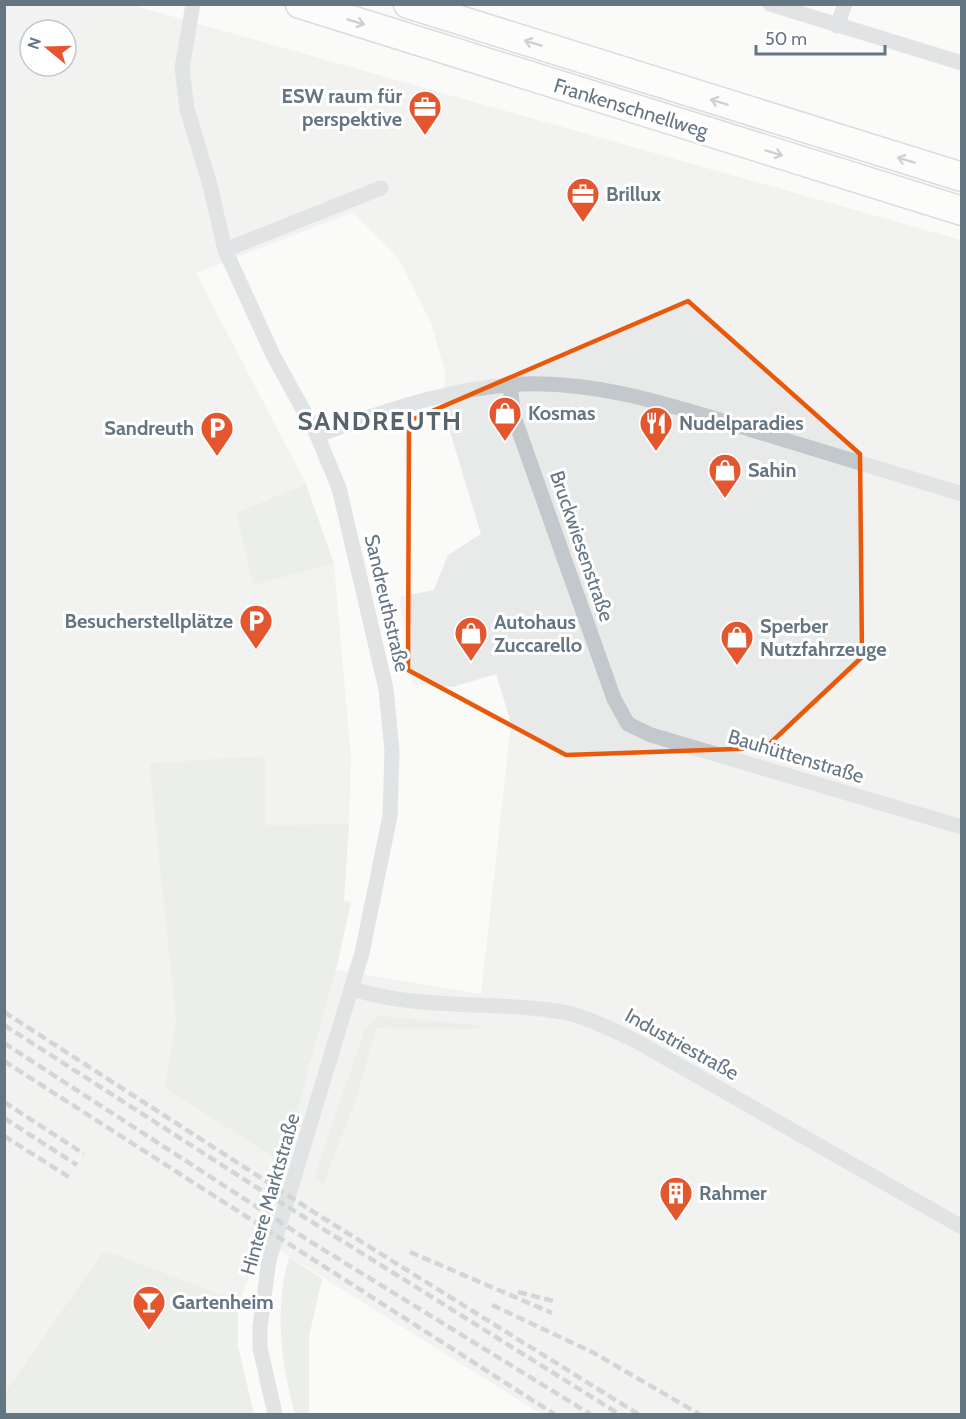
<svg xmlns="http://www.w3.org/2000/svg" width="966" height="1419" font-family="Cabin,sans-serif">
  <style>
    .built { fill: #e8e9e9; fill-rule: evenodd }
    .green { fill: #dadfd7 }
    .lines { fill: none; stroke-linecap: round; stroke-linejoin: round }
    .highway-casing { stroke: #b4b9bd; stroke-width: 31 }
    .street { stroke: #c3c8cc; stroke-width: 15 }
    .highway { stroke: #fff; stroke-width: 28 }
    .rail { stroke: #a2aab0; stroke-width: 4.5; stroke-dasharray: 9 4.5; stroke-linecap: butt }
    .oneway { stroke: #939fa8 }
    .marked { fill: none; stroke: #e8590c; stroke-width: 4.5; stroke-linejoin: round }
    .labels { text-anchor: middle; dominant-baseline: central; stroke-width: 6; stroke-linejoin: round; paint-order: stroke }
    .poi-label { font-size: 20px; font-weight: bold; fill: #657683; stroke: #fff; text-anchor: start }
    .street-label { font-size: 20px; fill: #657683; stroke: #fff }
    .district-label { font-size: 26px; font-weight: bold; letter-spacing: 1.5px; fill: #57646e; stroke: #fff }
  </style>
  <rect width="100%" height="100%" fill="#fafaf8"/>
  <path class="built" d="M5,5H132L961,240V1414H541L263,1240L238,1306L230,1298L115,1254L103,1252L5,1392ZM30,30H66V66H30ZM353,212L399,259L431,323L445,372L444,412L481,534L448,555L434,590L399,597L413,684L453,687L496,674L511,723L481,994L336,970L307,1078L165,1088L176,1020L149,763L265,756V825L349,824L351,757L334,564L253,585L236,513L306,484L196,273Z"/>
  <path class="green" d="M306,484L334,564L253,585L236,513Z
    M265,756V825L349,824L344,901L351,902L336,970L283,1163L165,1088L176,1020L149,763Z
    M378,1016L477,1025L483,1029L376,1028L356,1099L323,1184L314,1178L365,1029Z
    M103,1252L115,1254L230,1298L238,1306V1346L254,1414H5V1392Z
    M289,1257L322,1279L309,1336V1414H295C281,1364 274,1309 289,1257Z"/>
  <g class="lines">
    <defs>
      <path id="highway" d="M300,4L962,211
        M408,4L962,177"/>
    </defs>
    <use href="#highway" class="highway-casing"/>
    <path class="street" d="M193,4L182,68L187,109L210,185L225,250L273,355L317,435L339,488L386,689L392,751L390,816L362,953L269,1260L260,1327V1348L275,1414
      M770,4L962,63
      M837,26L845,4
      M225,250L381,188
      M510,385L514,417L614,699L628,724L651,735L962,827
      M317,435C384,412 451,387 523,384C601,381 676,407 749,429C820,451 891,472 962,494
      M353,989C419,1010 489,1001 557,1011C585,1015 612,1030 638,1042L962,1227"/>
    <use href="#highway" class="highway"/>
    <path class="rail" d="M4,1012L320,1216L638,1414
      M4,1025L256,1187L619,1414
      M4,1043L311,1242L590,1414
      M4,1061L554,1414
      M4,1102L84,1154
      M4,1118L77,1165
      M4,1136L69,1177
      M410,1252L552,1313
      M518,1292L557,1302
      M492,1305L594,1353L699,1414"/>
  </g>
  <defs><path id="oneway-shaft" d="M-6 0H5M1.5-3L5.5 0L1.5 3" fill="none" stroke-width="1.6" stroke-linecap="round" stroke-linejoin="round" transform="scale(1.5)"/></defs>
  <g class="oneway">
    <use href="#oneway-shaft" transform="translate(356 22) rotate(17)"/>
    <use href="#oneway-shaft" transform="translate(533 43) rotate(-163)"/>
    <use href="#oneway-shaft" transform="translate(719 102) rotate(-163)"/>
    <use href="#oneway-shaft" transform="translate(774 153) rotate(17)"/>
    <use href="#oneway-shaft" transform="translate(906 160) rotate(-163)"/>
  </g>
  <path d="M0 0H966V1419H0ZM688,301L860,454L862,657L765,748L566,755L408,670L409,421Z" fill="#fafaf8" fill-opacity=".55" fill-rule="evenodd"/>
  <path class="marked" d="M688,301L860,454L862,657L765,748L566,755L408,670L409,421Z"/>
  <defs>
    <symbol id="office-pin" viewBox="-11 -11 22 30"><path d="M0 17L-7.5 6A9.5 9.5 0 1 1 7.5 6Z" fill="#e4572e" stroke="#fff"/><path d="M-6-3h4V-5.5h4V-3h4V5H-6ZM-1-4.5V-3h2v-1.5ZM-6 0V1H6V0Z" fill="#fff"/></symbol>
    <symbol id="shop-pin" viewBox="-11 -11 22 30"><path d="M0 17L-7.5 6A9.5 9.5 0 1 1 7.5 6Z" fill="#e4572e" stroke="#fff"/><path d="M-5-2.5h2.3a2.7 3.5 0 0 1 5.4 0H5L5.5 6h-11ZM-1.5-2.5h3a1.5 2.3 0 0 0-3 0Z" fill="#fff"/></symbol>
    <symbol id="restaurant-pin" viewBox="-11 -11 22 30"><path d="M0 17L-7.5 6A9.5 9.5 0 1 1 7.5 6Z" fill="#e4572e" stroke="#fff"/><path d="M-5-6h1v4h1v-4h1v4h1v-4h1v5L-1.5 .5V6h-2V.5L-5-1ZM5-6V6H3V1.5H1.5Q1.5-4 5-6Z" fill="#fff"/></symbol>
    <symbol id="parking-pin" viewBox="-11 -11 22 30"><path d="M0 17L-7.5 6A9.5 9.5 0 1 1 7.5 6Z" fill="#e4572e" stroke="#fff"/><path d="M-3.5-5.5H1a3.5 3.5 0 0 1 0 7H-1V5.5H-3.5ZM-1-3.4V-.6H.8a1.4 1.4 0 0 0 0-2.8Z" fill="#fff"/></symbol>
    <symbol id="building-pin" viewBox="-11 -11 22 30"><path d="M0 17L-7.5 6A9.5 9.5 0 1 1 7.5 6Z" fill="#e4572e" stroke="#fff"/><path d="M-4-6H4V6H1V3H-1V6H-4ZM-2.5-4.3h1.7v1.8h-1.7ZM.8-4.3h1.7v1.8H.8ZM-2.5-1h1.7V.8h-1.7ZM.8-1h1.7V.8H.8Z" fill="#fff"/></symbol>
    <symbol id="bar-pin" viewBox="-11 -11 22 30"><path d="M0 17L-7.5 6A9.5 9.5 0 1 1 7.5 6Z" fill="#e4572e" stroke="#fff"/><path d="M-6-5H6L.8 .8V4.5H3.5V6h-7V4.5H-.8V.8Z" fill="#fff"/></symbol>
  </defs>
  <g fill-rule="evenodd">
    <use href="#office-pin" x="406" y="88" width="38" height="52"/>
    <use href="#office-pin" x="564" y="175" width="38" height="52"/>
    <use href="#shop-pin" x="486" y="394" width="38" height="52"/>
    <use href="#restaurant-pin" x="637" y="404" width="38" height="52"/>
    <use href="#parking-pin" x="198" y="409" width="38" height="52"/>
    <use href="#shop-pin" x="706" y="451" width="38" height="52"/>
    <use href="#parking-pin" x="237" y="602" width="38" height="52"/>
    <use href="#shop-pin" x="452" y="614" width="38" height="52"/>
    <use href="#shop-pin" x="718" y="618" width="38" height="52"/>
    <use href="#building-pin" x="657" y="1174" width="38" height="52"/>
    <use href="#bar-pin" x="130" y="1283" width="38" height="52"/>
  </g>
  <g class="labels">
    <g class="poi-label">
      <text x="402" y="96" text-anchor="end">ESW raum für<tspan x="402" dy="23">perspektive</tspan></text>
      <text x="606" y="194">Brillux</text>
      <text x="528" y="413">Kosmas</text>
      <text x="679" y="423">Nudelparadies</text>
      <text x="194" y="428" text-anchor="end">Sandreuth</text>
      <text x="748" y="470">Sahin</text>
      <text x="233" y="621" text-anchor="end">Besucherstellplätze</text>
      <text x="494" y="622">Autohaus<tspan x="494" dy="23">Zuccarello</tspan></text>
      <text x="760" y="626">Sperber<tspan x="760" dy="23">Nutzfahrzeuge</tspan></text>
      <text x="699" y="1193">Rahmer</text>
      <text x="172" y="1302">Gartenheim</text>
    </g>
    <g class="street-label">
      <text transform="translate(631 108) rotate(17)">Frankenschnellweg</text>
      <text transform="translate(582 546) rotate(71)">Bruckwiesenstraße</text>
      <text transform="translate(387 603) rotate(77)">Sandreuthstraße</text>
      <text transform="translate(796 756) rotate(17)">Bauhüttenstraße</text>
      <text transform="translate(682 1044) rotate(29)">Industriestraße</text>
      <text transform="translate(270 1194) rotate(-74)">Hintere Marktstraße</text>
    </g>
    <g class="district-label">
      <text x="380" y="421">SANDREUTH</text>
    </g>
  </g>
  <rect width="966" height="1419" fill="none" stroke="#657683" stroke-width="12"/>
  <g transform="translate(48 48) rotate(289)"><circle r="28" fill="#ffffff" stroke="#c1c8cd" stroke-width="1.5"/>
  <path d="M0-4.5L10 22L0 15L-10 22Z" fill="#e4572e"/>
  <text y="-9" font-size="16" font-weight="bold" text-anchor="middle" fill="#657683">N</text>
  </g>
  <path d="M756 45v9h129v-9" fill="none" stroke="#657683" stroke-width="3"/>
  <text x="765" y="45" font-size="18" fill="#657683" stroke="#ffffff" stroke-width="4.5" paint-order="stroke">50 m</text>
</svg>
